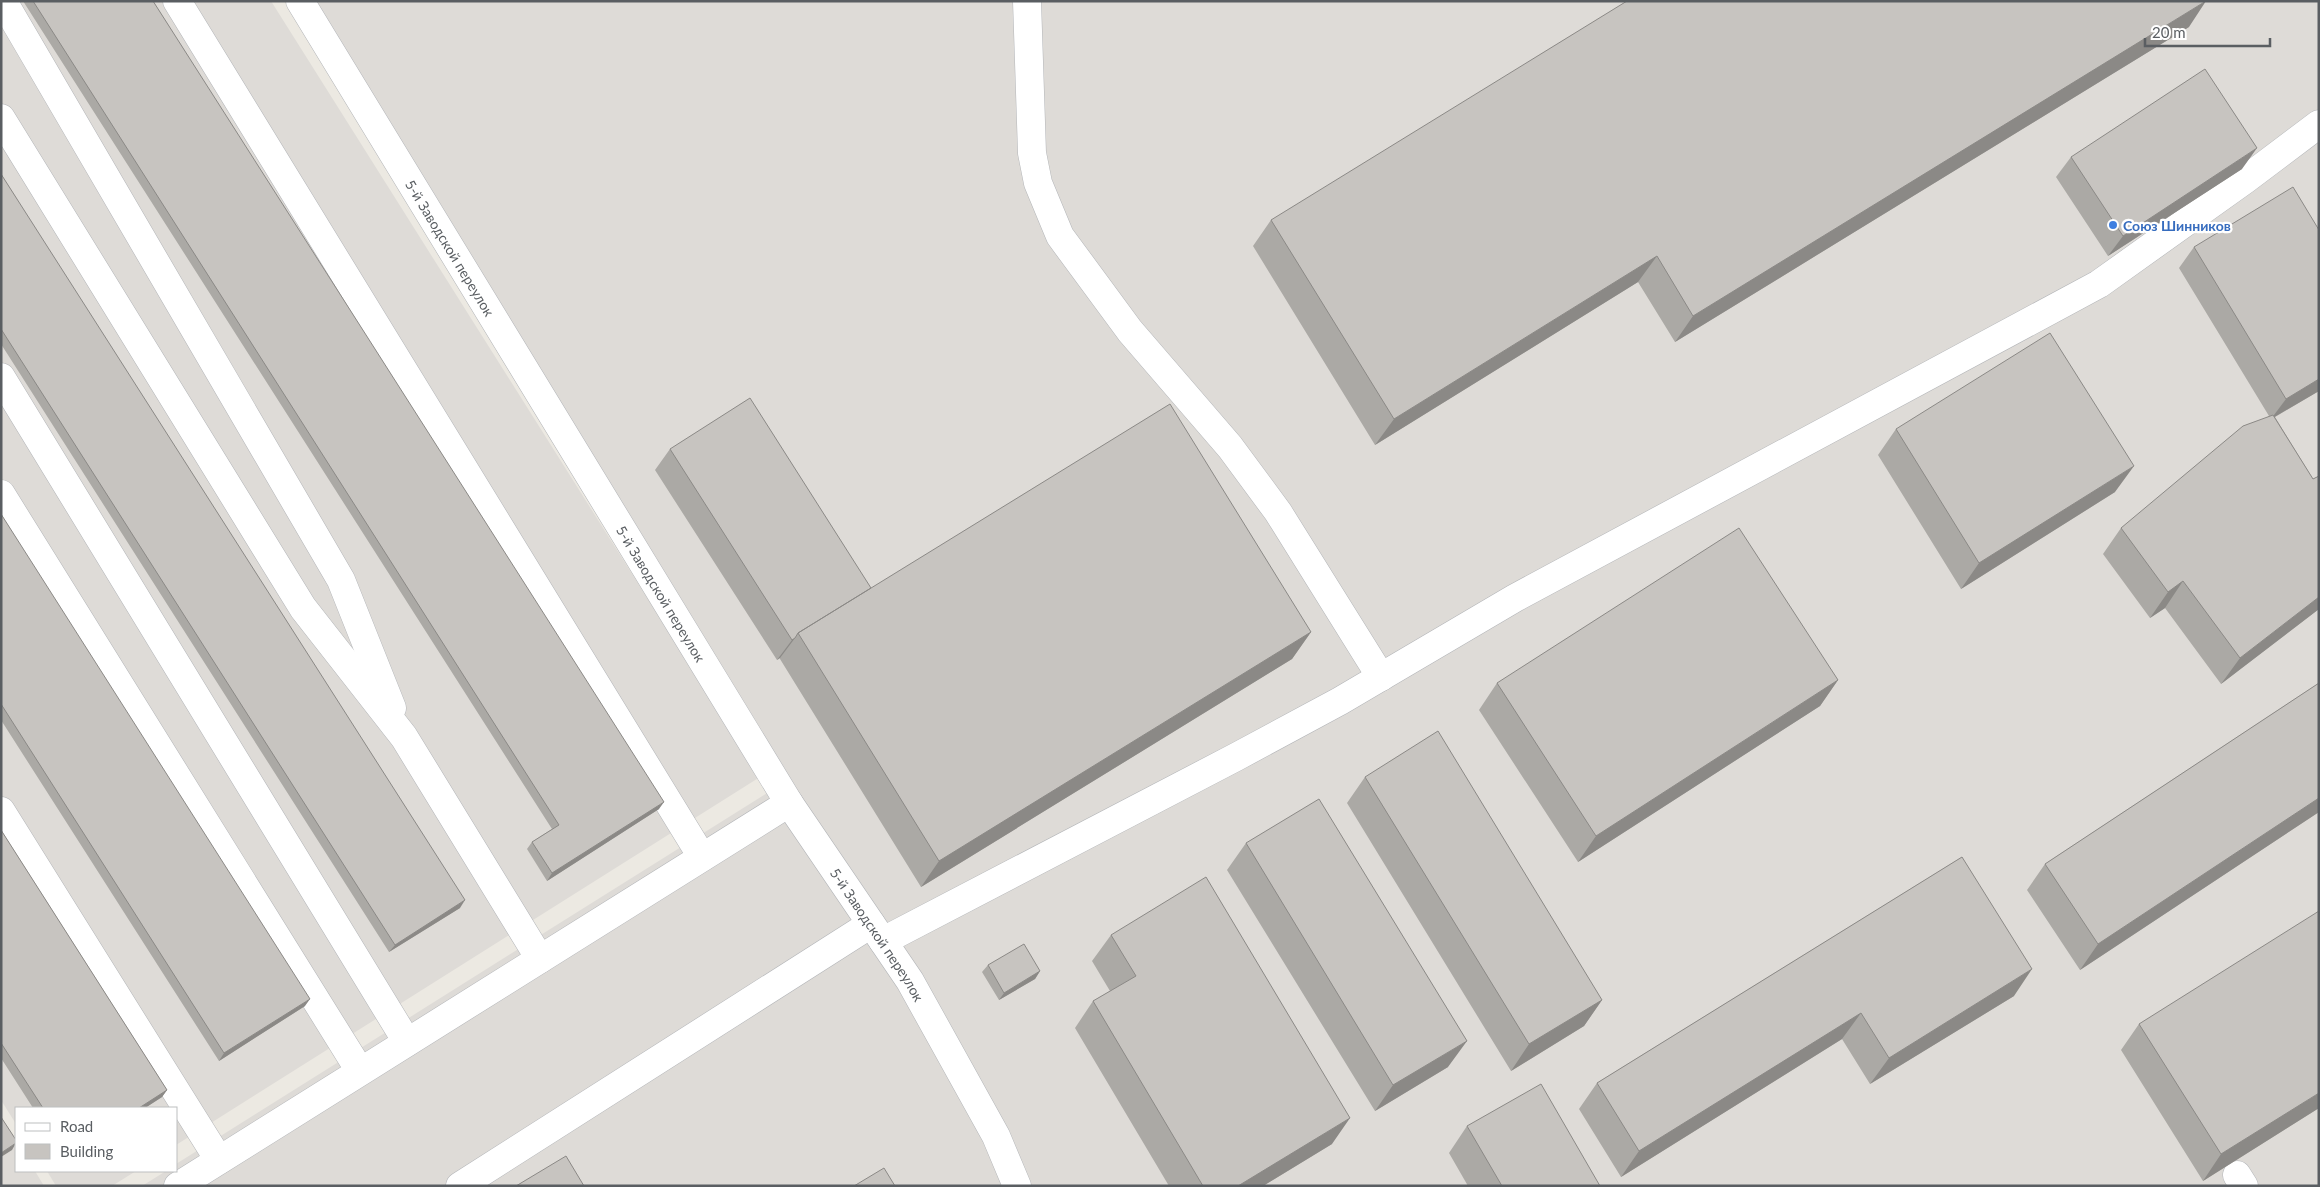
<svg xmlns="http://www.w3.org/2000/svg" width="2320" height="1187" font-family="Lato,sans-serif">
  <style>
    .industrial { fill: #dedbd7 }
    .lines { fill: none; stroke-linecap: round; stroke-linejoin: round }
    .minor-casing { stroke: #b3b5b8; stroke-width: 29 }
    .minor { stroke: #fff; stroke-width: 28 }
    .wall { fill: #aba9a5 }
    .shaded-wall { fill: #8b8986 }
    .building { fill: #c7c4c0; stroke: #8b8986 }
    .shop-dot { fill: #3f7fe0; stroke: #fff; stroke-width: 2 }
    .labels { text-anchor: middle; dominant-baseline: central; stroke-width: 4.5; stroke-linejoin: round; paint-order: stroke }
    .shop-label { font-size: 14px; font-weight: bold; fill: #366cbe; stroke: #fff; text-anchor: start }
    .street-label { font-size: 14px; fill: #5a5e62; stroke: #fff }
  </style>
  <rect width="100%" height="100%" fill="#ece9e2"/>
  <path class="industrial" d="M1,1H271L760,777L176,1145V1108H16V1124L1,1100Z
    M302,1H2319V1186H142L166,1171H176V1164L783,783Z
    M1,1119L16,1142V1171H35L44,1186H1Z
    M47,1171H136L112,1186H56Z"/>
  <g class="lines">
    <defs>
      <g id="minor">
        <path d="M3,1L341,580L392,708"/>
        <path d="M177,1L702,857"/>
        <path id="s1" d="M300,1L789,803L910,981L996,1136L1017,1186"/>
        <path d="M1027,1L1032,153L1038,183L1060,236L1130,331L1230,447L1278,512L1381,677"/>
        <path d="M1,118L303,608L404,737L540,959"/>
        <path d="M1,377L407,1042"/>
        <path d="M1,494L360,1071"/>
        <path d="M1,811L219,1160"/>
        <path d="M883,941L1236,757L1340,701L1515,598L2099,284L2246,179L2319,124"/>
        <path d="M2237,1175L2244,1186"/>
        <path d="M178,1186L789,803"/>
        <path d="M460,1186L871,924"/>
      </g>
    </defs>
    <use href="#minor" class="minor-casing"/>
    <use href="#minor" class="minor"/>
  </g>
  <path class="wall" d="M23,1H153L659,809L547,881L527,849L532,842L552,829Z
    M2189,27L1675,342L1638,282L1375,445L1253,246L1271,220Z
    M2071,157L2242,169L2108,256L2056,177Z
    M1,174L460,908L389,952L1,344Z
    M2319,230V391L2275,417L2313,479L2319,476V609L2221,684L2165,608L2150,618L2103,554L2121,528L2269,416L2179,268L2194,247Z
    M1896,429L2115,492L1961,589L1878,455Z
    M670,449L871,588L1311,632L1292,659L921,887L780,659V658L777,660L655,470Z
    M1,514L305,1006L219,1061L1,720Z
    M1838,680L1820,706L1578,862L1479,710L1497,683Z
    M2319,683V812L2080,970L2027,890L2045,864Z
    M1365,777L1602,1000L1584,1026L1511,1071L1347,803Z
    M1,830L167,1090L162,1097L145,1108H33L1,1058Z
    M1246,843L1448,1067L1375,1111L1227,870Z
    M1962,857L2014,996L1870,1084L1842,1039L1621,1177L1579,1109L1597,1083Z
    M1111,935L1332,1144L1263,1186H1169L1075,1028L1093,1001L1110,991L1092,961Z
    M988,965L1040,971L1035,979L999,1000L982,972Z
    M2139,1024L2319,1108L2203,1181L2121,1050Z
    M1467,1126L1600,1186H1468L1449,1153Z"/>
  <path class="shaded-wall" d="M2206,1L2189,27L1675,342L1693,316Z
    M2257,148L2242,169L2108,256L2123,236Z
    M1657,256L1638,282L1375,445L1394,419Z
    M2319,379V391L2271,419L2286,399Z
    M2134,466L2115,492L1961,589L1979,563Z
    M2183,581L2165,608L2150,618L2168,592Z
    M2319,597V609L2221,684L2240,658Z
    M1311,632L1292,659L921,887L939,861Z
    M795,638L780,658L777,660L792,640Z
    M1838,680L1820,706L1578,862L1596,836Z
    M2319,798V812L2080,970L2098,944Z
    M664,802L659,809L547,881L552,873Z
    M465,900L460,908L389,952L395,945Z
    M2032,969L2014,996L1870,1084L1889,1058Z
    M1040,971L1035,979L999,1000L1004,993Z
    M310,999L305,1006L219,1061L224,1053Z
    M1602,1000L1584,1026L1511,1071L1529,1044Z
    M1861,1013L1842,1039L1621,1177L1639,1151Z
    M1467,1041L1448,1067L1375,1111L1393,1085Z
    M167,1090L162,1097L145,1108H139Z
    M2319,1093V1108L2203,1181L2221,1154Z
    M1350,1118L1332,1144L1263,1186H1238Z
    M16,1143L12,1150L1,1157V1153Z"/>
  <path class="building" d="M33,1H153L664,802L552,873L532,842L559,825Z
    M1627,1H2206L1693,316L1657,256L1394,419L1271,220Z
    M2205,69L2257,148L2123,236L2071,157Z
    M1,174L465,900L395,945L1,329Z
    M2293,187L2319,230V379L2286,399L2194,247Z
    M2050,333L2134,466L1979,563L1896,429Z
    M750,398L871,588L798,633L795,638L792,640L670,449Z
    M1170,404L1311,632L939,861L798,633Z
    M2273,415L2313,479L2319,476V597L2240,658L2183,581L2168,592L2121,528L2243,426Z
    M1,514L310,999L224,1053L1,704Z
    M1739,528L1838,680L1596,836L1497,683Z
    M2319,683V798L2098,944L2045,864Z
    M1438,731L1602,1000L1529,1044L1365,777Z
    M1319,799L1467,1041L1393,1085L1246,843Z
    M1,830L167,1090L139,1108H43L1,1043Z
    M1962,857L2032,969L1889,1058L1861,1013L1639,1151L1597,1083Z
    M1206,877L1350,1118L1238,1186H1203L1093,1001L1136,976L1111,935Z
    M2319,911V1093L2221,1154L2139,1024Z
    M1024,944L1040,971L1004,993L988,965Z
    M1541,1084L1600,1186H1502L1467,1126Z
    M1,1117L16,1140V1143L1,1153Z
    M566,1156L584,1186H516Z
    M884,1168L895,1186H854Z"/>
  <circle class="shop-dot" cx="2113" cy="225" r="5"/>
  <g class="labels">
    <g class="shop-label">
      <text x="2123" y="225">Союз Шинников</text>
    </g>
    <g class="street-label">
      <text stroke="none"><textPath href="#s1" startOffset="289">5-й Заводской переулок</textPath></text>
      <text stroke="none"><textPath href="#s1" startOffset="694">5-й Заводской переулок</textPath></text>
      <text stroke="none"><textPath href="#s1" startOffset="1098">5-й Заводской переулок</textPath></text>
    </g>
  </g>
  <rect width="2320" height="1187" fill="none" stroke="#5a5e62" stroke-width="5"/>
  <rect x="15" y="1107" width="162" height="65" fill="#ffffff" stroke="#bdbfc0"/>
  <rect x="25" y="1123" width="25" height="8" fill="#ffffff" stroke="#bdbfc0"/>
  <text x="60" y="1132" font-size="15" fill="#5a5e62">Road</text>
  <rect x="25" y="1144" width="25" height="15" fill="#c7c4c0" stroke="#bdbfc0"/>
  <text x="60" y="1157" font-size="15" fill="#5a5e62">Building</text>
  <path d="M2145 38v8h125v-8" fill="none" stroke="#5a5e62" stroke-width="2.5"/>
  <text x="2152" y="38" font-size="15" fill="#5a5e62" stroke="#ffffff" stroke-width="4" paint-order="stroke">20 m</text>
</svg>
